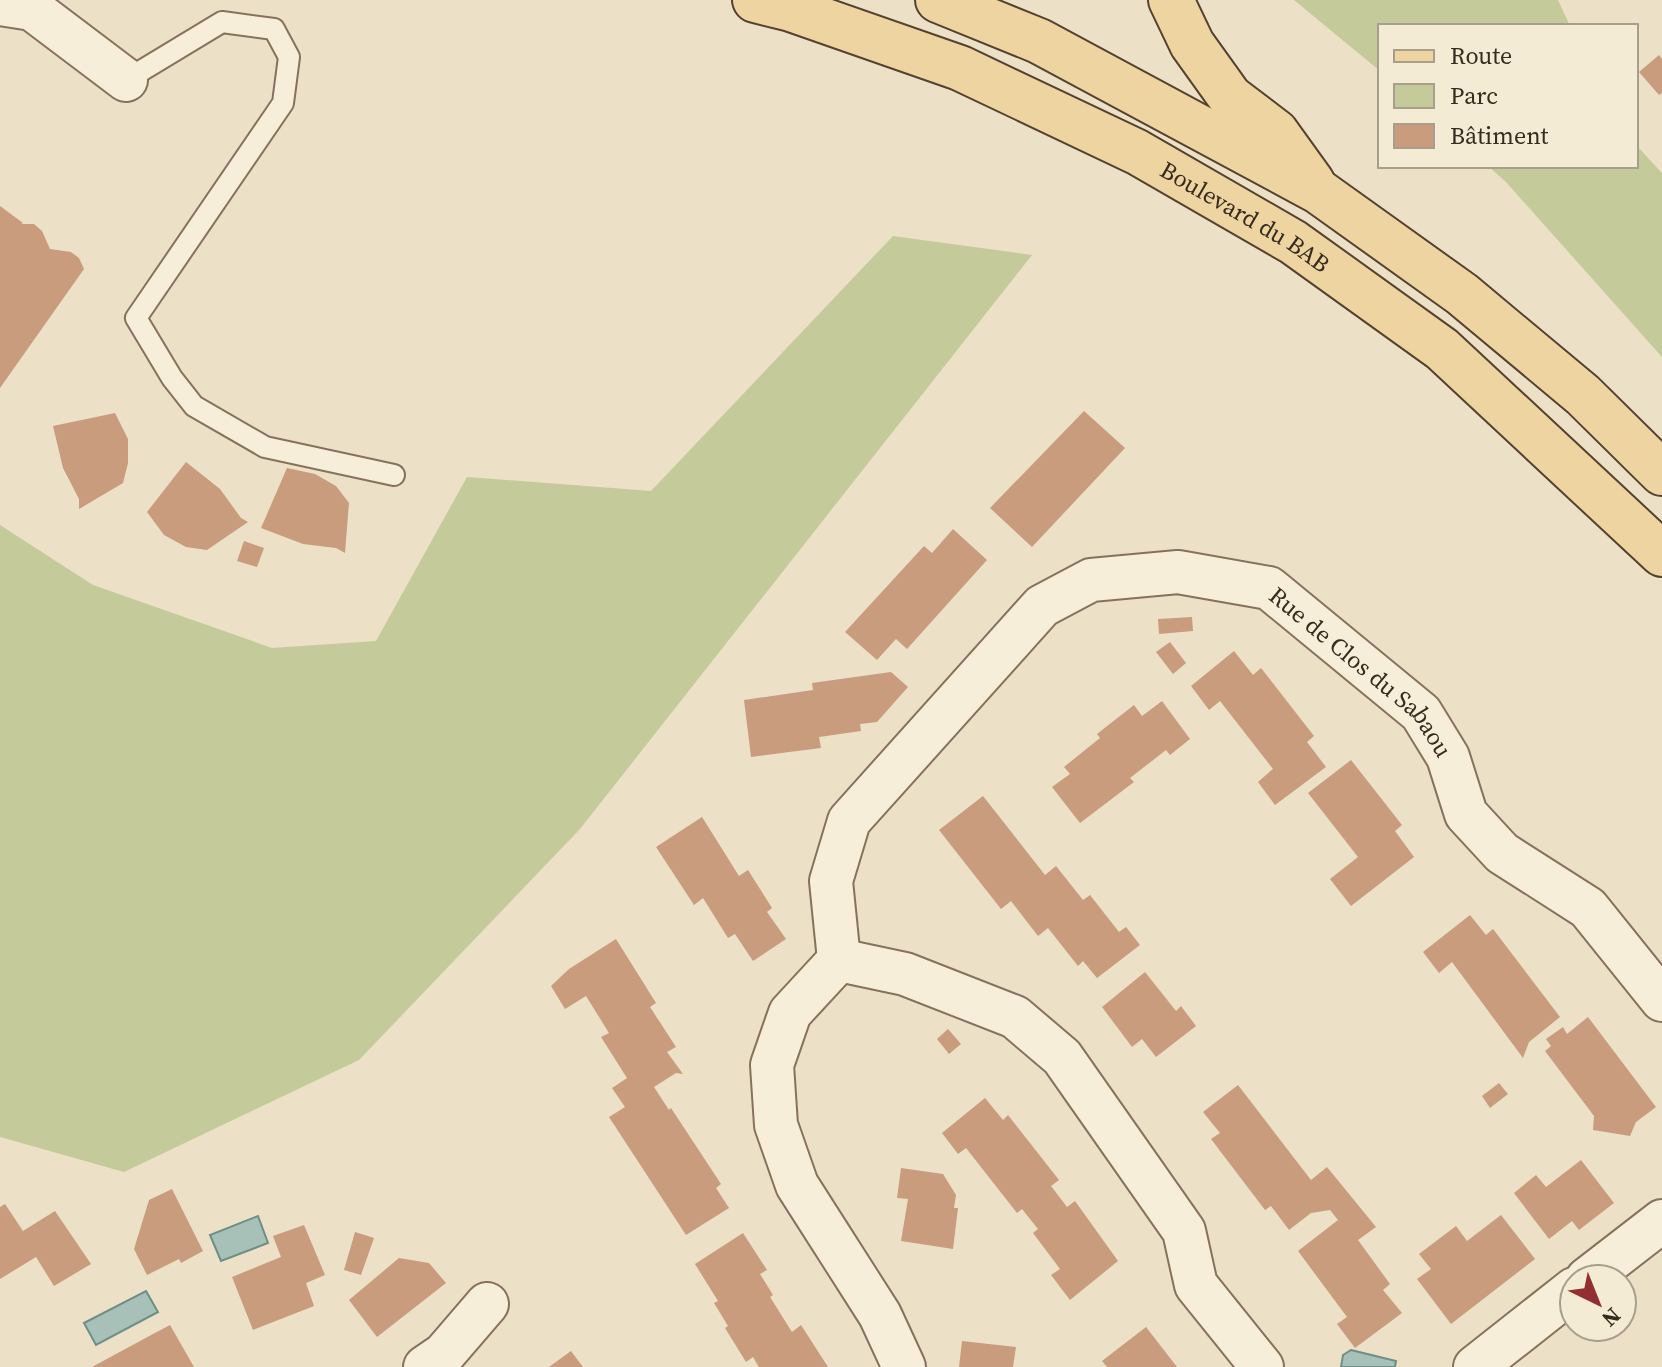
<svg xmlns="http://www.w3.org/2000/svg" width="1662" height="1367" font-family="'Source Serif 4',serif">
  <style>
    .green { fill: #c4ca9a }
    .water { fill: #a7c0b8; stroke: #6e8e86; stroke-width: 2 }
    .building { fill: #c89c7d }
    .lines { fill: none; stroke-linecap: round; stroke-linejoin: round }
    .lane-casing { stroke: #86725c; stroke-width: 24 }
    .street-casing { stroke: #86725c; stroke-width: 46 }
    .primary-casing { stroke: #544130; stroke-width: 48 }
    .lane { stroke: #f7eed9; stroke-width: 20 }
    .street { stroke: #f7eed9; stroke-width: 42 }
    .primary { stroke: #edd4a0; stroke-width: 44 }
    .labels { text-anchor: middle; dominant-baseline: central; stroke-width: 6; stroke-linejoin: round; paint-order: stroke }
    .street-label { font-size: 24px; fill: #372b1f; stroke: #f4ebd5 }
  </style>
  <rect width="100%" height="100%" fill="#ece0c6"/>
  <path class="green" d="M1294,0H1558L1570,26H1380V71Z
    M1636,145L1662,173V357L1506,182L1488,166H1636Z
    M893,236L1032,255L580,829L359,1060L124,1172L0,1137V525L93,585L272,648L376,641L467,477L651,491Z"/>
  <path class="water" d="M258,1216L268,1243L221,1261L210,1235Z
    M146,1291L158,1312L96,1345L84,1323Z
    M1351,1350L1396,1361L1395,1367H1341L1343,1355Z"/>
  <path class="building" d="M1659,55L1662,59V93L1659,95L1639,72Z
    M0,206L23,223L21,224H34L42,231L50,249L71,252L79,258L84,269L0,388Z
    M1084,411L1125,448L1032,547L990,508Z
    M115,413L128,439V463L123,483L79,509V499L63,468L53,426Z
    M186,462L220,489L241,518L248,522L207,550L186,547L164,535L147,512Z
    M287,468L315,474L336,486L349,503L345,553L336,548L303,544L261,528Z
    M953,529L987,560L907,649L896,639L877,660L845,632L924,546L932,553Z
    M244,541L264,548L257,567L237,561Z
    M1192,617L1193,631L1159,634L1158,619Z
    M1170,642L1186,663L1173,674L1156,652Z
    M1234,651L1253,675L1261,668L1314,736L1307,742L1326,767L1275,805L1258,782L1273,769L1220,701L1209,710L1191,686Z
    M891,672L908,687L877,722L860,724L861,731L819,737L821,748L751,757L744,700L813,690L812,683Z
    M1162,701L1190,739L1170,755L1166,750L1130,778L1134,782L1080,823L1052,787L1070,774L1064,767L1100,738L1097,734L1134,705L1142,716Z
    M1351,760L1402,825L1395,831L1414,857L1351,906L1330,879L1358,857L1308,793Z
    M983,796L1045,875L1056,866L1083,900L1090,895L1119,932L1126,927L1140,945L1097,978L1083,961L1078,966L1048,928L1038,936L1011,901L1001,909L939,830Z
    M702,817L739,876L748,870L772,908L767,912L786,939L753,961L735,934L728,938L703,898L694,905L656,847Z
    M1470,915L1486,935L1493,929L1560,1017L1529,1042L1523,1058L1452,962L1439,973L1423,952Z
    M616,939L656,1003L650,1007L676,1047L667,1052L683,1074L676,1073L654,1087L669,1110L671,1108L721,1184L716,1188L729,1208L686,1235L609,1117L625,1107L612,1088L627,1078L601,1037L609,1033L586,996L565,1009L551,986L569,969Z
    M1145,972L1176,1011L1181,1006L1196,1026L1156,1057L1142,1039L1132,1047L1102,1007Z
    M1588,1017L1656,1107L1636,1122L1630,1136L1593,1130L1594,1116L1545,1051L1551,1046L1546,1039L1563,1027L1567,1034Z
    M948,1029L961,1044L949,1054L937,1039Z
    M1499,1083L1508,1094L1490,1108L1482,1096Z
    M1238,1085L1311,1180L1327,1167L1376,1227L1358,1240L1390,1284L1383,1290L1402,1313L1355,1348L1337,1324L1347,1317L1298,1251L1338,1220L1330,1210L1311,1213L1289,1230L1271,1206L1265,1210L1211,1139L1220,1133L1203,1112Z
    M985,1098L1003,1120L1008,1115L1059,1180L1051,1186L1067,1207L1075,1201L1118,1261L1070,1300L1051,1275L1060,1269L1033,1233L1038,1229L1022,1209L1017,1213L966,1148L958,1154L942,1133Z
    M1581,1160L1614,1203L1579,1230L1572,1221L1549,1239L1514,1193L1536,1175L1546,1187Z
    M901,1168L943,1174L956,1195L954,1208H958L953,1249L901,1241L908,1199L897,1198Z
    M172,1189L203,1251L181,1263L179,1259L147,1275L134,1249L149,1200Z
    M5,1204L23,1231L55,1211L91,1264L54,1286L36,1257L0,1279V1207Z
    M1501,1215L1535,1259L1451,1324L1417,1279L1431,1269L1419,1254L1456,1226L1467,1241Z
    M304,1225L325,1275L306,1283L314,1306L253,1330L232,1277L281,1257L273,1236Z
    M355,1232L374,1238L361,1275L344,1270Z
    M743,1233L767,1270L760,1274L773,1295L770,1297L792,1332L801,1325L828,1367H759L753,1357L746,1362L725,1328L728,1326L714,1303L718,1301L695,1264Z
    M399,1258L429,1263L446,1283L377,1337L349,1300Z
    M170,1325L194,1367H92L153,1334Z
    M1146,1327L1177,1367H1107L1102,1361Z
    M962,1341L1016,1347L1013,1367H959Z
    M571,1351L583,1367H549Z"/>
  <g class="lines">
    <defs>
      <path id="lane" d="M126,80L222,22L274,29L289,57L283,103L136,318L172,378L194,406L265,447L394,475"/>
      <g id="street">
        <path d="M0,4L32,9L126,80"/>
        <path d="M839,960L905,974L1015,1017L1062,1057L1184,1231L1196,1285L1262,1367"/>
        <path d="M1587,1279L1662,1221"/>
        <path d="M425,1367L444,1354L487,1304"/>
        <path id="s1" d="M904,1367L880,1315L797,1185L776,1125L772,1065L790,1013L839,960L831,881L849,821L1042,606L1091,580L1178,572L1269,588L1421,713L1448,757L1466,814L1502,853L1588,908L1662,1000"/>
        <path d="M1475,1367L1574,1289"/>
      </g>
      <g id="primary">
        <path id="s2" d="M755,0L791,9L960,68L1137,152L1293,242L1442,349L1662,554"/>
        <path d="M938,0L1039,41L1318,191L1462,294L1583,395L1662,473"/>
        <path d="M1171,0L1192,44L1230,97L1276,132L1312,182"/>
      </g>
    </defs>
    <use href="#lane" class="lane-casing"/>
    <use href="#street" class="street-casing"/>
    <use href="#primary" class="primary-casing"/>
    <use href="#lane" class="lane"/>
    <use href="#street" class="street"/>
    <use href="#primary" class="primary"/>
  </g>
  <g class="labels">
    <g class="street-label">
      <text stroke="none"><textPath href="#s2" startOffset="538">Boulevard du BAB</textPath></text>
      <text stroke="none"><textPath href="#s1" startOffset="1254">Rue de Clos du Sabaou</textPath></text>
    </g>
  </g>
  <rect x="1378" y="24" width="260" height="144" fill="#f4ebd5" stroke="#a89e8c" stroke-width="2"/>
  <rect x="1394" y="50" width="40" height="12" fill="#edd4a0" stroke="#a89e8c" stroke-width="2"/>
  <text x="1450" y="64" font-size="24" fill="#372b1f">Route</text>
  <rect x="1394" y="84" width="40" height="24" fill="#c4ca9a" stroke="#a89e8c" stroke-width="2"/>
  <text x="1450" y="104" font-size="24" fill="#372b1f">Parc</text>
  <rect x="1394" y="124" width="40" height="24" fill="#c89c7d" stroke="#a89e8c" stroke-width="2"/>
  <text x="1450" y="144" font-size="24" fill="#372b1f">Bâtiment</text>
  <g transform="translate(1598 1303) rotate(137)"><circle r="38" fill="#f4ebd5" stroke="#a89e8c" stroke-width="2"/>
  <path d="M0-6L14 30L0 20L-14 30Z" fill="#922f31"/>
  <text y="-12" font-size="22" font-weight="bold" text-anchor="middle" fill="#372b1f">N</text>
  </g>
</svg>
